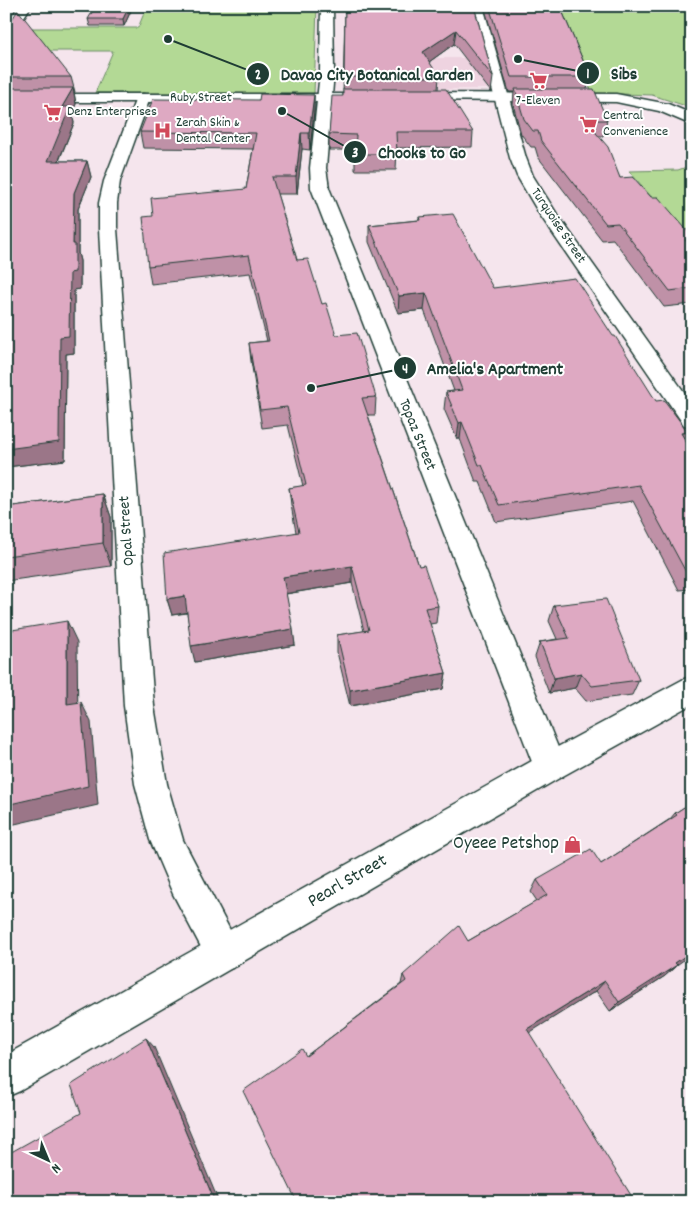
<svg xmlns="http://www.w3.org/2000/svg" width="698" height="1208" font-family="Dekko,sans-serif">
  <style>
    .built { fill: #eed3e0 }
    .green { fill: #b3d995; stroke: #698b64 }
    .lines { fill: none; stroke-linecap: round; stroke-linejoin: round }
    .minor-casing { stroke: #1f3d34; stroke-width: 3 }
    .tertiary-casing { stroke: #1f3d34; stroke-width: 3 }
    .primary-casing { stroke: #1f3d34; stroke-width: 3 }
    .minor { fill: #fff; fill-rule: evenodd }
    .tertiary { fill: #fff; fill-rule: evenodd }
    .primary { fill: #fff; fill-rule: evenodd }
    .wall { fill: #bf91a7; stroke: #1f3d34 }
    .shaded-wall { fill: #9b7688; stroke: #1f3d34 }
    .building { fill: #dea9c2; stroke: #1f3d34 }
    .labels { text-anchor: middle; dominant-baseline: central; stroke-width: 4; stroke-linejoin: round; paint-order: stroke }
    .far-street-label { font-size: 14px; fill: #1f3d34; stroke: #fff }
    .far-poi-label { font-size: 14px; fill: #1f3d34; stroke: #fff; text-anchor: start }
    .street-label { font-size: 16px; fill: #1f3d34; stroke: #fff }
    .near-poi-label { font-size: 19px; fill: #1f3d34; stroke: #fff; text-anchor: end }
    .near-street-label { font-size: 19px; fill: #1f3d34; stroke: #fff }
    .leader { fill: none; stroke: #1f3d34; stroke-width: 2 }
    .callout-dot { fill: #1f3d34; stroke: #fff; stroke-width: 2 }
    .mark-label { font-size: 15px; text-anchor: middle; font-weight: bold; fill: #fff }
    .callout-label { font-size: 18px; text-anchor: middle; font-weight: bold; fill: #1f3d34; stroke: #fff; stroke-width: 4; stroke-linejoin: round; paint-order: stroke }
  </style>
  <rect width="100%" height="100%" fill="#f5e5ed"/>
  <filter id="ink" filterUnits="userSpaceOnUse"><feTurbulence type="fractalNoise" baseFrequency=".02" numOctaves="2"/><feDisplacementMap in="SourceGraphic" scale="10" xChannelSelector="R" yChannelSelector="G"/><feConvolveMatrix kernelMatrix="1 2 1 2 8 2 1 2 1" color-interpolation-filters="sRGB"/></filter>
  <g filter="url(#ink)">
    <path class="built" d="M411,43L413,58H480L488,89L344,90L343,44Z"/>
    <path class="green" d="M147,6H317L314,94L95,93L113,51H13L28,28H138Z
      M558,6H692V108L652,95L592,93Z
      M692,165V244L629,171L678,170Z"/>
    <g class="lines">
      <defs>
        <path id="minor" d="M19,6H31L11,37L6,38V24Z
          M321,6H333L334,72L326,168L329,188L566,767L561,777L550,781L539,777L534,767L311,188L310,168L320,72Z
          M471,6H483L526,158L533,176L557,214L692,403V427L684,425L540,215L517,176L510,158Z
          M143,94L148,95L150,98L120,181L117,203V229L154,706L167,784L183,840L242,953L237,966L224,971L211,966L173,894L150,840L135,784L124,706L99,229V203L104,181L136,98L138,95Z"/>
        <path id="tertiary" d="M692,676V704L561,777L20,1091L6,1097V1055L539,757L682,680Z"/>
        <path id="primary" d="M415,93L616,94L668,104L692,114V125L659,111L616,102L410,100L408,97L410,94Z
          M6,94H369L374,95L376,98L374,101L369,102H6Z"/>
      </defs>
      <use href="#minor" class="minor-casing"/>
      <use href="#tertiary" class="tertiary-casing"/>
      <use href="#primary" class="primary-casing"/>
      <use href="#minor" class="minor"/>
      <use href="#tertiary" class="tertiary"/>
      <use href="#primary" class="primary"/>
    </g>
    <path class="wall" d="M133,6L124,26H90L88,19Z
      M474,6L493,77L491,92L454,44L429,62L439,77L438,89L473,132L472,147L397,148L396,170H355V150H329V134L343,96L345,10Z
      M484,6H560L590,77L587,89L607,120L603,136H598L620,178L651,197L692,236V304L664,307L613,239L602,240L538,157L535,147H531L521,134L513,104L514,92H509Z
      M6,24L71,77L75,92H74L76,104L72,113L74,123L59,161H87L91,177L78,209V253L80,261V289L74,290V353L66,354L65,460L6,467Z
      M314,95V111L310,150L302,149L297,194H277L297,260L322,304L336,335L376,397L375,415H368L419,566L438,606L436,623L430,624L446,673L443,689L350,706L337,652V635L364,631L352,583L286,594L295,645L195,662L187,613L172,615L167,599L296,532L291,505L289,488L303,486L288,425L262,428L251,361L249,343L267,341L250,273L151,284L148,266L153,216L246,189L253,149L143,148L140,132L259,100Z
      M419,217L493,288L656,401L685,439L692,452V589L679,590L633,501L496,522L480,482H476L460,439H457L444,409L446,392L454,391L424,310L398,313L369,242V225L419,220Z
      M103,494L111,517V566L6,581V507Z
      M554,605L639,680L632,695L586,701L575,688L549,693L535,657L540,642L557,639L549,621Z
      M692,802L677,965L665,976L610,1011L596,991L529,1032L306,1056L401,984L403,975L468,941L537,901L531,892L537,880L601,864L670,819L675,813Z"/>
    <path class="shaded-wall" d="M6,6H13L11,9L12,13L6,21Z
      M129,6H133L124,26L123,19Z
      M456,30L454,44L422,67L423,52Z
      M73,88L76,104L72,113L74,123L52,177L48,161L62,107Z
      M314,95V111L310,150L309,133Z
      M301,133L302,149L297,194L296,177Z
      M87,161L91,177L78,209V253L80,261V289L74,290V353L66,354L65,460L6,467V449L60,337L73,244L74,193Z
      M692,239V246L689,255L685,240Z
      M426,293L424,310L398,313L399,296Z
      M462,422L460,439H457L459,423Z
      M688,432L681,448V433Z
      M103,494L111,517V566L103,543Z
      M352,566V583L284,594L283,577Z
      M185,596L190,612L172,615L167,599Z
      M67,621L77,642L78,725L67,704Z
      M293,629L295,645L195,662L191,646Z
      M446,673L443,689L350,706V690Z
      M581,673L575,688L549,693L554,678Z
      M81,702L91,722L98,805L6,826V805Z
      M692,951V954L667,972L677,965L665,976L610,1011L619,1002Z
      M605,981L596,991L521,1038L527,1029Z
      M146,1038L154,1047L219,1202H215Z"/>
    <path class="building" d="M96,6H129L123,19H88Z
      M345,6H474L493,77L456,30L423,52L439,77H344Z
      M489,6H560L590,77H511Z
      M18,10L71,77H6V24H9Z
      M6,88H73L62,107H70L48,161H87L74,193L73,244H75V272L70,273L69,336L60,337L59,442L6,449Z
      M343,89H446L473,132H396L397,154H355L356,135L329,134L332,96H343Z
      M515,89H594L607,120H585L608,147L620,178L633,177L651,197H658L692,236V239L685,240L692,248V288L670,291L618,223L606,224L541,141L538,131H533L524,119Z
      M260,94L314,95L309,133H301L296,177H272L297,260L308,259L322,304L326,303L336,335L357,333L376,397L362,398L419,566L424,565L438,606L425,608L446,673L350,690L337,635L369,630L352,566L283,577L293,629L191,646L185,596L167,599L164,553L299,532L289,488L306,485L287,407L260,410L249,343L269,341L249,255L148,266L143,217L153,216L151,198L246,189L256,133L140,132L153,99L259,100Z
      M453,214L493,288L575,278L613,336H615L656,401L664,400L688,432L681,433L692,452V574H687L639,485L499,505L482,465H479L462,422L459,423L446,392L462,390L426,293L399,296L369,225L420,220L419,217Z
      M103,494V543L6,556V507Z
      M606,599L639,680L592,686L581,673L554,678L540,642L569,638L554,605Z
      M67,621V704L81,702L88,786L6,805V631Z
      M692,802V951L675,963L677,965L619,1002L605,981L527,1029L634,1200L632,1202H297L243,1091L302,1049L306,1056L406,981L403,975L459,926L468,941L547,895L537,880L591,849L601,864L677,815L675,813Z
      M146,1038L215,1202H6V1155L81,1113L71,1085Z"/>
  </g>
  <defs>
    <symbol id="supermarket-bare" viewBox="-9 -9 18 18"><path d="M-6-5.5h2.5l.6 2H6L4.5 2H-2.5L-4.4-4H-6ZM-1.5 3.2a1.3 1.3 0 1 0 .1 0ZM3 3.2a1.3 1.3 0 1 0 .1 0Z" fill="#d1495b" stroke="#fff" stroke-width="2.5" paint-order="stroke"/></symbol>
    <symbol id="hospital-bare" viewBox="-9 -9 18 18"><path d="M-5-5h3v3.5h4V-5h3V5h-3V1.5h-4V5h-3Z" fill="#d1495b" stroke="#fff" stroke-width="2.5" paint-order="stroke"/></symbol>
    <symbol id="shop-bare" viewBox="-9 -9 18 18"><path d="M-5-2.5h2.3a2.7 3.5 0 0 1 5.4 0H5L5.5 6h-11ZM-1.5-2.5h3a1.5 2.3 0 0 0-3 0Z" fill="#d1495b" stroke="#fff" stroke-width="2.5" paint-order="stroke"/></symbol>
  </defs>
  <g fill-rule="evenodd">
    <use href="#supermarket-bare" x="526" y="68" width="25" height="25"/>
    <use href="#supermarket-bare" x="40" y="100" width="25" height="25"/>
    <use href="#supermarket-bare" x="576" y="112" width="25" height="25"/>
    <use href="#hospital-bare" x="150" y="118" width="25" height="25"/>
    <use href="#shop-bare" x="560" y="832" width="25" height="25"/>
  </g>
  <g class="labels">
    <g class="far-street-label">
      <text x="201" y="98">Ruby Street</text>
      <text transform="translate(558 226) rotate(56)">Turquoise Street</text>
    </g>
    <g class="far-poi-label">
      <text x="538" y="101" text-anchor="middle">7-Eleven</text>
      <text x="67" y="112">Denz Enterprises</text>
      <text x="603" y="116">Central<tspan x="603" dy="16">Convenience</tspan></text>
      <text x="176" y="123">Zerah Skin &amp;<tspan x="176" dy="16">Dental Center</tspan></text>
    </g>
    <g class="street-label">
      <text transform="translate(417 435) rotate(68)">Topaz Street</text>
      <text transform="translate(127 531) rotate(-94)">Opal Street</text>
    </g>
    <g class="near-poi-label">
      <text x="559" y="844">Oyeee Petshop</text>
    </g>
    <g class="near-street-label">
      <text transform="translate(348 882) rotate(-30)">Pearl Street</text>
    </g>
  </g>
  <path class="leader" d="M518 59L588 73M168 39L258 74M282 111L355 152M311 388L405 368"/>
  <g class="callout-dot">
    <circle cx="518" cy="59" r="5"/>
    <circle cx="168" cy="39" r="5"/>
    <circle cx="282" cy="111" r="5"/>
    <circle cx="311" cy="388" r="5"/>
    <circle cx="588" cy="73" r="12"/>
    <circle cx="258" cy="74" r="12"/>
    <circle cx="355" cy="152" r="12"/>
    <circle cx="405" cy="368" r="12"/>
  </g>
  <g class="mark-label">
    <text x="588" y="78">1</text>
    <text x="258" y="79">2</text>
    <text x="355" y="157">3</text>
    <text x="405" y="373">4</text>
  </g>
  <g class="callout-label">
    <text x="624" y="79">Sibs</text>
    <text x="377" y="80">Davao City Botanical Garden</text>
    <text x="422" y="158">Chooks to Go</text>
    <text x="495" y="374">Amelia's Apartment</text>
  </g>
  <rect width="698" height="1208" fill="none" stroke="#fff" stroke-width="25"/>
  <rect x="12" y="12" width="673" height="1183" fill="none" stroke="#1f3d34" stroke-width="2" filter="url(#ink)"/>
  <g transform="translate(48 1160) rotate(136)" stroke="#ffffff" stroke-width="4" paint-order="stroke">
  <path d="M0-4L9 19L0 12L-9 19Z" fill="#1f3d34"/>
  <text y="-8" font-size="14" font-weight="bold" text-anchor="middle" fill="#1f3d34">N</text>
  </g>
</svg>
